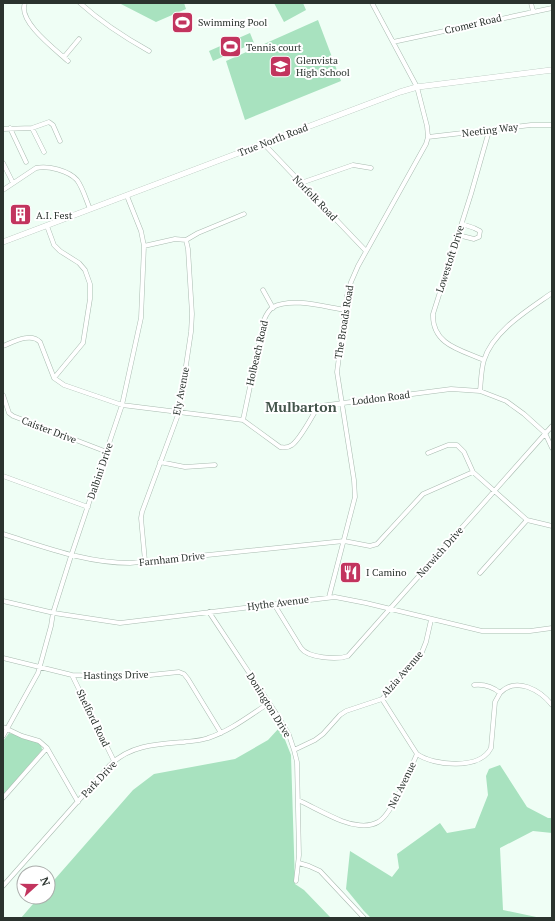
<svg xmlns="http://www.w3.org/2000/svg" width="555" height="921" font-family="'PT Serif',serif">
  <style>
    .green { fill: #a8e2bf }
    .water { fill: #68b48a }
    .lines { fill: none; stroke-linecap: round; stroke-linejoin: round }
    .minor-casing { stroke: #a9bbb0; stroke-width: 5 }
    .secondary-casing { stroke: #a9bbb0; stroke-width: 6 }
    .minor { stroke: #fff; stroke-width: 4 }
    .secondary { stroke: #fff; stroke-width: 5.5 }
    .labels { text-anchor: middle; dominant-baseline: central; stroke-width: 4; stroke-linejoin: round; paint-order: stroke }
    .poi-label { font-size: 10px; fill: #2b332e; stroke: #fff; text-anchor: start }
    .street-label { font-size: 10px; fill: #2b332e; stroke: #fff }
    .district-label { font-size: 14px; font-weight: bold; fill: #43544a; stroke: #fff }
  </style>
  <rect width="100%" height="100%" fill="#effef5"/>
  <path class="green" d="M119,3H184L186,9L156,22Z
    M274,3H303L306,10L284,22Z
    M318,20L341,81L245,120L226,61Z
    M250,33L254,43L213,61L209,51Z
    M280,727L291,755L295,884L304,890L331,918H21L39,897H48V887L133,790L154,774L235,759L268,740Z
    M9,733C18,735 43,739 42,750L3,795V741Z
    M500,765L527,807L548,818H552V833L533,831L500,848L503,910L541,918H371L364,911L346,889L350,851L392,877L399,868L397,854L440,823L447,833L475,828L488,795L486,776L489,769Z"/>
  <path class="water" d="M189,15L192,24L178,30L174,21Z"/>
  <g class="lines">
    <defs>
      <path id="minor" d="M25,3C17,21 56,50 68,61
        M80,3C101,22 124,37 149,51
        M531,3L533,11
        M393,42L552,8
        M64,57L79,39
        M10,128L26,162
        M32,128L44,152
        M3,129L32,128L49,122L53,125L60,141
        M428,137L531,125H552
        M264,144L366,251
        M3,163L13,183
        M301,183L353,165L371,168
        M3,190L36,168C48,165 69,171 77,180C83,188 86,200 90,209
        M47,226L54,245L60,251L79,263L85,270L90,284V299L83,343L54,378
        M458,235L474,239L479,237L480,231L474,228L462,224
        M144,246L175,239L186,240L198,233L244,214
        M263,290L273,308
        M3,346C13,342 31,332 40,342L54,378L64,385L122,405L243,420L280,447C284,448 288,448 292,445C299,440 312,417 317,408L320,406L451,389L480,391L506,401L524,414L545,433L552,448
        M484,360C461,350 432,345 433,314L471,194L489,131
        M480,391C481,381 481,370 484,360C493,331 528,310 552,293
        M3,395L9,413L13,416L107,452
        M243,420L264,320C266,315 269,310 273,307C292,297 325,307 345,310
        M428,453L448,445H457L464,452L473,472L527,520L552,526
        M160,462L185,467L215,465
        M3,476L88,507
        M3,534C45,547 86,563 130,563L344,541L370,546L377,544L423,494L473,472
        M145,561L141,518L142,512L179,412L191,332L192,314L188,249L186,240
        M480,573L527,520
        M329,597L355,497L354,480L337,372L347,296L351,282L358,266L426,144L428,137L427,126L417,87L372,3
        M3,601L54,613L120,623L335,597L366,603L482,631H530L552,628
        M274,604L301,648C308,658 337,660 348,656L552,426
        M209,612L279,718L289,735L294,750L297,762L299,855L296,881
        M3,658L72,675L131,677L179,672L184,674L188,679L221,733
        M72,675L114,761
        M474,685C484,684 492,686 500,693C516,676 540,690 552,705
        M382,699L417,754C434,766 480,770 491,748L495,702L500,693
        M3,727L22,736L39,741L47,748L78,802
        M3,736L38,673L51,626L53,613L71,556L122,405L141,318L144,246L141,231L127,196
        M294,750L315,740L323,734L340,715L346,711L382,699L403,676L422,652L426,642L431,620
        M3,798L47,748
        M298,800C313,807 327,815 342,821C352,825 368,828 378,822C392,815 410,769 417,754
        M299,863L309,866L320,871L364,918
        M3,886L110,765C130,745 157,744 184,742C192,741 200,741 208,738C230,731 249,716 269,703"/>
      <path id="secondary" d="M3,242L400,92L417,87L552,70"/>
    </defs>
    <use href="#minor" class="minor-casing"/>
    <use href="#secondary" class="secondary-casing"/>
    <use href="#minor" class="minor"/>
    <use href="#secondary" class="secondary"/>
  </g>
  <defs>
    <symbol id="stadium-square" viewBox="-11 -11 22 22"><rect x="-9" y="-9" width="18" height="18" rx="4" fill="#c2345e" stroke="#fff"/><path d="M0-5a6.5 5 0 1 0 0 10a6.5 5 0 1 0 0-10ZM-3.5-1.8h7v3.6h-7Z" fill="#fff"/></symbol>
    <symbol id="school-square" viewBox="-11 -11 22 22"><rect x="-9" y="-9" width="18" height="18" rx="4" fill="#c2345e" stroke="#fff"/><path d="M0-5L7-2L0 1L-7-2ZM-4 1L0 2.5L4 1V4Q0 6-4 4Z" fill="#fff"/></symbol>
    <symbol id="building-square" viewBox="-11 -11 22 22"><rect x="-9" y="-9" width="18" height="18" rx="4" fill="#c2345e" stroke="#fff"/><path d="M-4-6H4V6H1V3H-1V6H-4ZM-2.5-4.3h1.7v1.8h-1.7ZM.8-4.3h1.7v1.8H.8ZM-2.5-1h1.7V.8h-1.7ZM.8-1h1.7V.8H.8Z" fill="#fff"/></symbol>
    <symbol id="restaurant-square" viewBox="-11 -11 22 22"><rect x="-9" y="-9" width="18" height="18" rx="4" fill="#c2345e" stroke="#fff"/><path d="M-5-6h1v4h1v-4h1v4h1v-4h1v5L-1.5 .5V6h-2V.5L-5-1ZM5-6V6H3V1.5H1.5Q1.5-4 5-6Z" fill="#fff"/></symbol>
  </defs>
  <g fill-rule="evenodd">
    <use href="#stadium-square" x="170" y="10" width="25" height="25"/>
    <use href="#stadium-square" x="218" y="34" width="25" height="25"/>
    <use href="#school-square" x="268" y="54" width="25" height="25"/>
    <use href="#building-square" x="8" y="202" width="25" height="25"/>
    <use href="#restaurant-square" x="338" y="560" width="25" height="25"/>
  </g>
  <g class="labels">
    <g class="poi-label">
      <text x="198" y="22">Swimming Pool</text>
      <text x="246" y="47">Tennis court</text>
      <text x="296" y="60">Glenvista<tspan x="296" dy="12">High School</tspan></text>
      <text x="36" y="215">A.I. Fest</text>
      <text x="366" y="572">I Camino</text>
    </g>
    <g class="street-label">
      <text transform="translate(473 24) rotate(-13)">Cromer Road</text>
      <text transform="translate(490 130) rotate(-7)">Neeting Way</text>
      <text transform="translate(273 140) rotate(-21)">True North Road</text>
      <text transform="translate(315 198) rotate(46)">Norfolk Road</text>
      <text transform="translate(450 259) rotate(-72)">Lowestoft Drive</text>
      <text transform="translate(344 322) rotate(-81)">The Broads Road</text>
      <text transform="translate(257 353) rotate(-77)">Holbeach Road</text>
      <text transform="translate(181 391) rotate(-79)">Ely Avenue</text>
      <text transform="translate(381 398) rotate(-7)">Loddon Road</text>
      <text transform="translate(49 430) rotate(21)">Caister Drive</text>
      <text transform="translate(100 471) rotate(-71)">Dalbini Drive</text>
      <text transform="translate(440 552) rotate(-48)">Norwich Drive</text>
      <text transform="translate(172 559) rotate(-6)">Farnham Drive</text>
      <text transform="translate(278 603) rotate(-7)">Hythe Avenue</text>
      <text transform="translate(402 674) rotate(-49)">Alzia Avenue</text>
      <text transform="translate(116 675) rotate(-1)">Hastings Drive</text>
      <text transform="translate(269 705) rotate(58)">Donington Drive</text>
      <text transform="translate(93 718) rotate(64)">Shelford Road</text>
      <text transform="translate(99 779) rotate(-47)">Park Drive</text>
      <text transform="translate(402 785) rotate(-64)">Nel Avenue</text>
    </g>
    <g class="district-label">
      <text x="301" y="406">Mulbarton</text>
    </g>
  </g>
  <rect width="555" height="921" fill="none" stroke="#2b332e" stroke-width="8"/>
  <g transform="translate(36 885) rotate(69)"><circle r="19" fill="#ffffff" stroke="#aaadab"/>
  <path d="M0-3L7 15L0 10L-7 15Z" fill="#c2345e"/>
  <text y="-6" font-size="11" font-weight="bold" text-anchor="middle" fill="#2b332e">N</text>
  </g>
</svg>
